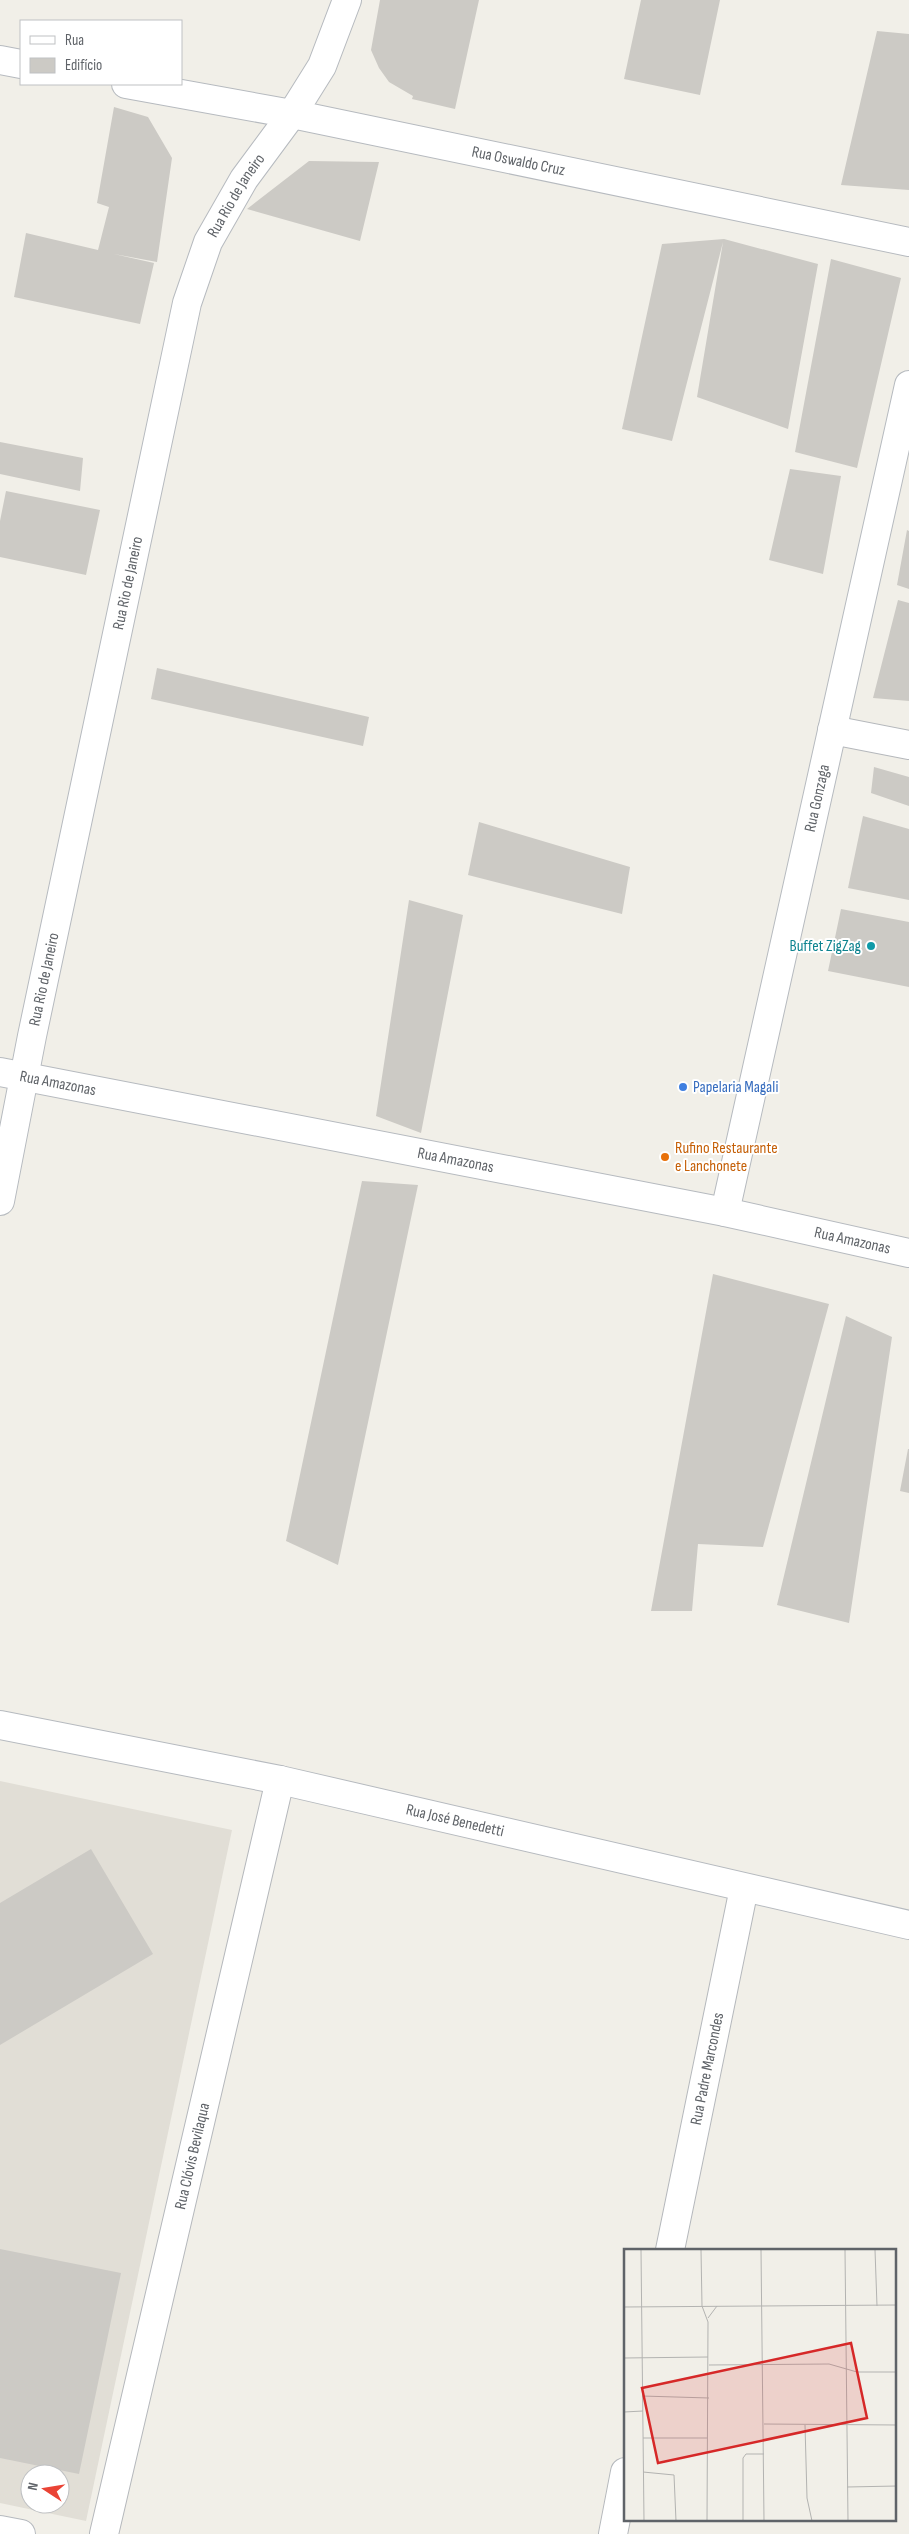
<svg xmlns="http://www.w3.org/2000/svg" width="909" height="2534" font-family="'Sofia Sans Condensed',sans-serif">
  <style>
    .education { fill: #e1ded6; fill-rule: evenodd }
    .building { fill: #cccac5 }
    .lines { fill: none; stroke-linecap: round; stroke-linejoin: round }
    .street-casing { stroke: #b5b8bc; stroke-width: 30 }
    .secondary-casing { stroke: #b6babf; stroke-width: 30 }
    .street { stroke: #fff; stroke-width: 28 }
    .secondary { stroke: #fff; stroke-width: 28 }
    .culture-dot { fill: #0f9aa8; stroke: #fff; stroke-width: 2 }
    .shop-dot { fill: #3f7fe0; stroke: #fff; stroke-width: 2 }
    .food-dot { fill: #e8710a; stroke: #fff; stroke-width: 2 }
    .labels { text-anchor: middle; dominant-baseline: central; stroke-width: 4; stroke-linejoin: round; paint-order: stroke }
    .street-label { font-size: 16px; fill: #5f6368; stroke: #fff }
    .culture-label { font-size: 16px; fill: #0d838f; stroke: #fff; text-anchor: end }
    .shop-label { font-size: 16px; fill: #366cbe; stroke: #fff; text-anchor: start }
    .food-label { font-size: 16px; fill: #c56008; stroke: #fff; text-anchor: start }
    .inset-road { fill: none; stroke: #b3b3b1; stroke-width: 1 }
    .view { fill: #d62828; fill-opacity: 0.15; stroke: #d62828; stroke-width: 2.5 }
    .inset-edge { fill: none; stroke: #5f6368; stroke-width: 2.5 }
  </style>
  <rect width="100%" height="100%" fill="#f1efe8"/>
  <path class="education" d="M0,1781L232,1830L86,2521L0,2503ZM30,2474H60V2504H30Z"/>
  <path class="building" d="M380,0H479L455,109L412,99L413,96L389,82L379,68L371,50Z
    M641,0H720L700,95L624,79Z
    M877,31L909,34V190L841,185Z
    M114,107L148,117L172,158L157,262L114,254L154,263L140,324L14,297L26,233L98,250L109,207L97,203Z
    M309,161L379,162L360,241L247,209Z
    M724,239L818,264L788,429L697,397L723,242L672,441L622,429L662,244Z
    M831,259L901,278L857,468L795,452Z
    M0,442L83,458L80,491L0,474Z
    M790,469L841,476L823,574L769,560Z
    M6,491L100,510L86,575L0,557V521Z
    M907,530L909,531V589L897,585Z
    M898,600L909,603V701L873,698Z
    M157,668L369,717L363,746L151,699Z
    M874,767L909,777V806L871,793Z
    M863,816L909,829V900L848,888Z
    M479,822L630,867L622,914L468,875Z
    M409,900L463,915L421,1133L376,1116Z
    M841,909L909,922V987L828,971Z
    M362,1181L418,1185L338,1565L286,1541Z
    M713,1274L829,1304L763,1547L698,1544L692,1611H651Z
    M846,1316L892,1337L849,1623L777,1605Z
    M908,1449H909V1493L900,1491Z
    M91,1849L153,1954L0,2045V1903Z
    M0,2249L121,2273L79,2474L0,2458Z"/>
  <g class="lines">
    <defs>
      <g id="street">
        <path d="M832,730L909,745"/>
        <path id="s1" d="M670,2250L744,1888"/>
        <path id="s2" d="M104,2534L280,1780"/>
        <path d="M613,2534L625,2472"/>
      </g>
      <g id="secondary">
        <path d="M0,60L21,64"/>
        <path id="s3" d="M126,84L292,114L909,242"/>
        <path id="s4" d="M0,1072L725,1212L909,1253"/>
        <path id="s5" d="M0,1201L32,1036L187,303L208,242L244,179L292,114L322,66L347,0"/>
        <path id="s6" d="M725,1212L909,385"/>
        <path id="s7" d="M0,1725L280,1780L909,1925"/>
        <path d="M0,2530L21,2534"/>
      </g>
    </defs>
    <use href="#street" class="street-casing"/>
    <use href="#secondary" class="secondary-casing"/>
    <use href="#street" class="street"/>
    <use href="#secondary" class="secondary"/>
  </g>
  <circle class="culture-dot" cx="871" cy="946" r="5"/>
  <circle class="shop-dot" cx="683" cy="1087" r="5"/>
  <circle class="food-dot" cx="665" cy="1157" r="5"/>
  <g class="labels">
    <g class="street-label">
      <text stroke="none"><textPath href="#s3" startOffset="400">Rua Oswaldo Cruz</textPath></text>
      <text stroke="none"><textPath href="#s5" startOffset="1036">Rua Rio de Janeiro</textPath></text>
      <text stroke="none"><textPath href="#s5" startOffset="631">Rua Rio de Janeiro</textPath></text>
      <text stroke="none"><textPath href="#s6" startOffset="424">Rua Gonzaga</textPath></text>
      <text stroke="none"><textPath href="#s5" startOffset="226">Rua Rio de Janeiro</textPath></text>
      <text stroke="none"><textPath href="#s4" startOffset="59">Rua Amazonas</textPath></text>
      <text stroke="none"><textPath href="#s4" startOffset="464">Rua Amazonas</textPath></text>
      <text stroke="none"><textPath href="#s4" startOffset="869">Rua Amazonas</textPath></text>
      <text stroke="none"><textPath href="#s7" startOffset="465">Rua José Benedetti</textPath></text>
      <text stroke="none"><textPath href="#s1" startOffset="185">Rua Padre Marcondes</textPath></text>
      <text stroke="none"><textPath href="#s2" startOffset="388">Rua Clóvis Bevilaqua</textPath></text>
    </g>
    <g class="culture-label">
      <text x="861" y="946">Buffet ZigZag</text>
    </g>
    <g class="shop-label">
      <text x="693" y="1087">Papelaria Magali</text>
    </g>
    <g class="food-label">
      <text x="675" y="1148">Rufino Restaurante<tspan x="675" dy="18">e Lanchonete</tspan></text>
    </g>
  </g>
  <g transform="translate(624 2249)">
    <rect width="272" height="272" fill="#f1efe8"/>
    <path class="inset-road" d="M17,1L20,272M77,1L78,57L84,73L83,272M137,1L140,272M221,1L224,272M251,1L253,57M0,58L273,56M84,69L93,57M0,109L84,108M85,116L205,115L233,123H273M18,147L85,149M0,163L19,162M140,175L273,176M181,176L183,249L188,272M19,189H84M19,223L50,226L52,272M223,238L273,237M119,272V209L122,205H140"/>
    <path class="view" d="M227,94L243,169L34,214L18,139Z"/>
    <rect width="272" height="272" class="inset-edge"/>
  </g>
  <rect x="20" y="20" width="162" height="65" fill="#ffffff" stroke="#bfc1c3"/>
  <rect x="30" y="36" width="25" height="8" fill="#ffffff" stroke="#bfc1c3"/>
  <text x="65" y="45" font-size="15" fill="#5f6368">Rua</text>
  <rect x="30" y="58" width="25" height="15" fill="#cccac5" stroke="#bfc1c3"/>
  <text x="65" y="70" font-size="15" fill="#5f6368">Edifício</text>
  <g transform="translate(45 2489) rotate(282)"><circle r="24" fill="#ffffff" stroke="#bfc1c3"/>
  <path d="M0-4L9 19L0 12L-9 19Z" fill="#ea4335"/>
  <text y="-8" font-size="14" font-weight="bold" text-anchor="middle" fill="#5f6368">N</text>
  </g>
</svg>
